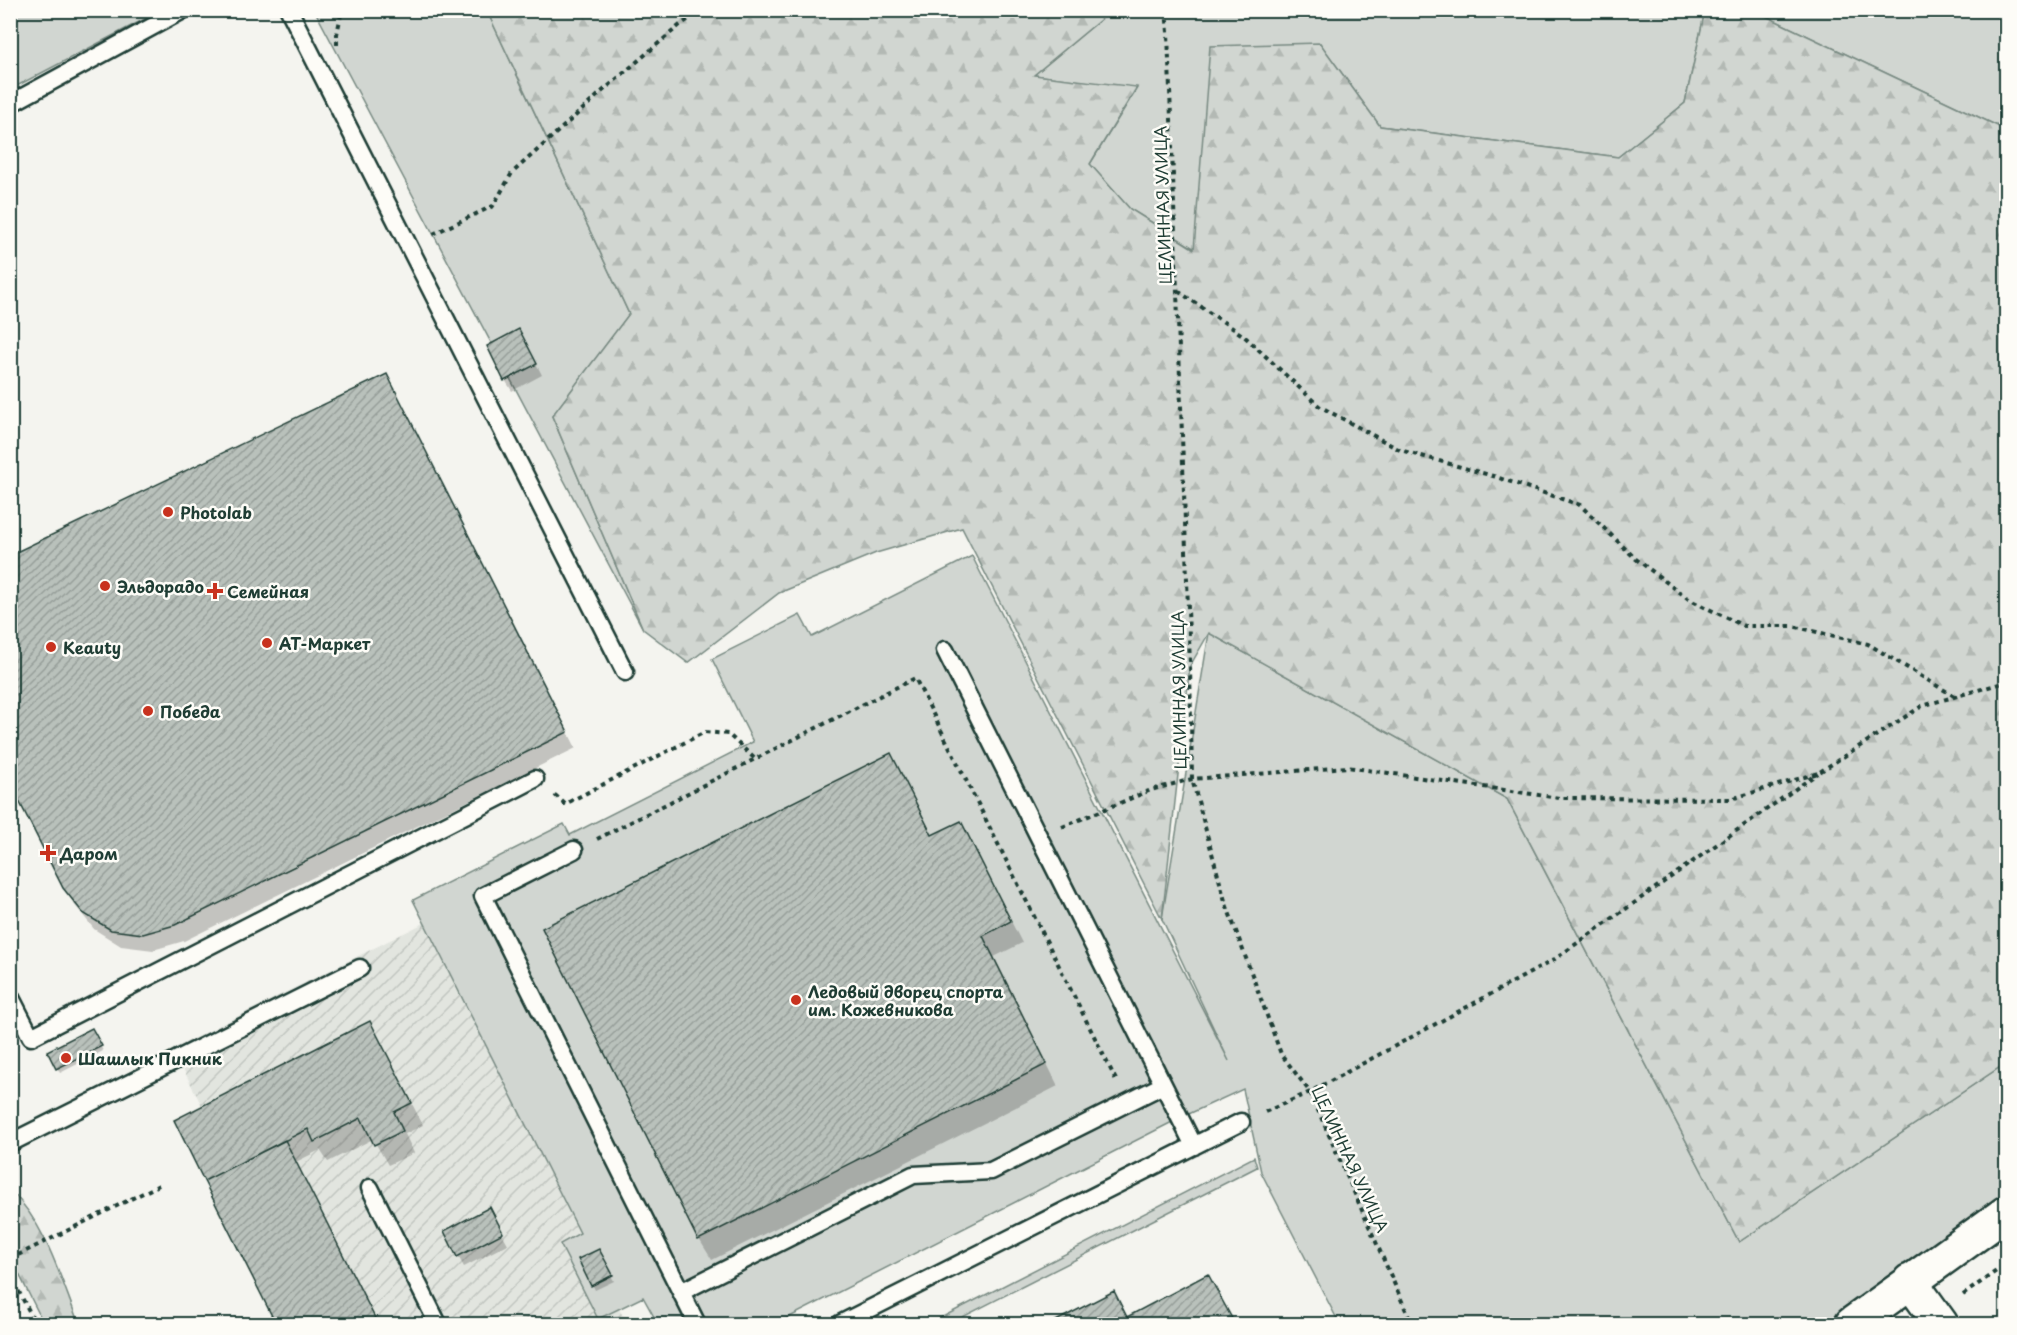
<svg xmlns="http://www.w3.org/2000/svg" width="2017" height="1335" font-family="'Playpen Sans',sans-serif">
  <style>
    .industrial { fill: url(#industrial-furrows) }
    .green { fill: #d1d6d1; stroke: #788a82; stroke-width: 1.5 }
    .forest { fill: url(#forest-firs); stroke: #788a82; stroke-width: 1.5 }
    .shadow { fill: #0003 }
    .building { fill: url(#building-hatch); stroke: #1f3d34; stroke-width: 1.5 }
    .lines { fill: none; stroke-linecap: round; stroke-linejoin: round }
    .service-casing { stroke: #1f3d34; stroke-width: 21 }
    .minor-casing { stroke: #1f3d34; stroke-width: 38 }
    .path { stroke: #1f3d34; stroke-width: 4; stroke-dasharray: 4.5 4.5; stroke-linecap: butt }
    .service { stroke: #fdfcf7; stroke-width: 16 }
    .minor { stroke: #fdfcf7; stroke-width: 33 }
    .poi-dot { fill: #c8321e; stroke: #fdfcf7; stroke-width: 2 }
    .labels { text-anchor: middle; dominant-baseline: central; stroke-width: 5; stroke-linejoin: round; paint-order: stroke }
    .street-label { font-size: 16px; fill: #1f3d34; stroke: #fdfcf7 }
    .poi-label { font-size: 16px; font-weight: bold; fill: #1f3d34; stroke: #fdfcf7; text-anchor: start }
  </style>
  <defs>
    <pattern id="industrial-furrows" width="10" height="10" patternUnits="userSpaceOnUse" patternTransform="scale(1.5)"><rect width="10" height="10" fill="#e2e5df"/><path d="M-1 1l2-2M0 10L10 0M9 11l2-2" fill="none" stroke="#c1c5c0"/></pattern>
    <pattern id="forest-firs" width="22" height="20" patternUnits="userSpaceOnUse" patternTransform="scale(1.5)"><rect width="22" height="20" fill="#d1d6d1"/><path d="M5 1l3.5 6h-7zM16 11l3.5 6h-7z" fill="#b3b9b4"/></pattern>
    <pattern id="building-hatch" width="6" height="6" patternUnits="userSpaceOnUse" patternTransform="scale(1.5)"><rect width="6" height="6" fill="#b9c1bb"/><path d="M-1 1l2-2M0 6l6-6M5 7l2-2" fill="none" stroke="#969e99"/></pattern>
  </defs>
  <rect width="100%" height="100%" fill="#f4f4ef"/>
  <filter id="ink" filterUnits="userSpaceOnUse"><feTurbulence type="fractalNoise" baseFrequency=".0167" numOctaves="2"/><feDisplacementMap in="SourceGraphic" scale="12" xChannelSelector="R" yChannelSelector="G"/><feConvolveMatrix kernelMatrix="1 2 1 2 8 2 1 2 1" color-interpolation-filters="sRGB"/></filter>
  <g filter="url(#ink)">
    <path class="industrial" d="M424,923L580,1234L560,1244L619,1309L627,1323L626,1324H276L174,1120L202,1106L173,1049Z"/>
    <path class="green" d="M11,10H160V11L11,89Z
      M315,11H487L629,314L552,416L643,629Z
      M1111,11H1705L1685,103L1618,157L1380,126L1320,43L1195,249L1130,209L1090,164L1137,88L1034,75Z
      M1755,11H2006V130Z
      M972,556L1229,1061L1162,919L1209,633L1507,799L1739,1242L2006,1063V1197L1828,1324H1336L1337,1319L1261,1172L1243,1089L1180,1118L776,1324H658L643,1297L598,1319L560,1244L580,1233L413,900L564,824L570,835L753,742L712,659L800,615L812,637Z
      M1254,1157L1257,1167L949,1324H929Z"/>
    <path class="forest" d="M487,11H1111L1034,75L1137,87L1090,164L1130,209L1194,249L1210,46L1320,43L1380,126L1618,157L1685,103L1705,11H1755L2006,130V1063L1739,1242L1507,799L1209,633L1190,666L1162,919L962,528L876,553L779,593L688,663L643,629L552,416L629,314Z
      M11,1191C47,1226 60,1278 79,1324H44L11,1258Z"/>
    <path class="shadow" d="M525,342L542,375L512,391L505,380Z
      M396,392L576,748L184,941L153,950L121,946L94,929L74,904L64,887Z
      M902,776L933,836L972,844L1022,943L994,957L1058,1086L712,1260L699,1239Z
      M370,1023L423,1125L405,1134L414,1153L388,1165L373,1139L328,1162L320,1150L296,1162L378,1324H278L176,1121Z
      M92,1030L103,1051L60,1073L49,1051Z
      M495,1220L508,1244L464,1267L458,1256Z
      M598,1251L614,1281L595,1290L580,1260Z
      M1217,1292L1234,1324H1053L1113,1293L1127,1318Z"/>
    <path class="building" d="M519,329L537,364L504,381L487,346Z
      M387,374L568,732L175,925L143,934L111,930L83,913L63,888L10,783V555Z
      M891,753L932,835L961,821L1011,921L983,936L1047,1064L698,1240L542,928Z
      M370,1021L412,1103L394,1112L403,1131L374,1145L361,1118L314,1142L308,1129L204,1181L174,1120Z
      M92,1028L102,1046L56,1069L47,1051Z
      M285,1140L378,1324H276L204,1181Z
      M490,1207L503,1233L457,1257L444,1231Z
      M599,1249L613,1275L591,1286L578,1259Z
      M1208,1274L1235,1324H1050L1114,1291L1127,1317Z"/>
    <g class="lines">
      <defs>
        <path id="service" d="M289,10L625,672
          M10,104L183,10
          M945,650L1194,1146
          M574,850L483,896L681,1292
          M10,996L31,1037L535,779
          M10,1143L360,968
          M370,1188L438,1324
          M697,1324L681,1292L913,1175L991,1171L1163,1085
          M840,1324L1241,1122"/>
        <path id="minor" d="M1910,1281L1941,1324
          M1852,1324L2006,1213"/>
      </defs>
      <use href="#service" class="service-casing"/>
      <use href="#minor" class="minor-casing"/>
      <path class="path" d="M1166,10L1168,32L1190,666L1192,779L1225,901L1281,1054L1310,1092L1412,1324
        M337,45V34L342,10
        M433,234L493,206L512,173L605,89L680,25L703,10
        M1178,291L1244,336L1319,406L1400,450L1493,476L1580,505L1636,559L1690,600L1744,626H1792L1868,644L1954,696
        M555,795L565,804L705,732L728,734L755,759
        M1062,827L1151,790L1192,779L1347,767L1559,798L1731,799L1818,773L1922,706L2006,682
        M597,839L915,678L1116,1080
        M1265,1112L1310,1092L1552,961L1818,773
        M10,1259L159,1185
        M10,1275L36,1324
        M1963,1295L2006,1264"/>
      <use href="#service" class="service"/>
      <use href="#minor" class="minor"/>
    </g>
  </g>
  <g class="poi-dot">
    <circle cx="168" cy="512" r="6"/>
    <circle cx="105" cy="586" r="6"/>
    <path d="M212 582h6v6h6v6h-6v6h-6v-6h-6v-6h6z"/>
    <circle cx="267" cy="643" r="6"/>
    <circle cx="51" cy="647" r="6"/>
    <circle cx="148" cy="711" r="6"/>
    <path d="M45 844h6v6h6v6h-6v6h-6v-6h-6v-6h6z"/>
    <circle cx="796" cy="1000" r="6"/>
    <circle cx="66" cy="1058" r="6"/>
  </g>
  <g class="labels">
    <g class="street-label">
      <text transform="translate(1162 205) rotate(-92)">ЦЕЛИННАЯ УЛИЦА</text>
      <text transform="translate(1178 690) rotate(-91)">ЦЕЛИННАЯ УЛИЦА</text>
      <text transform="translate(1351 1159) rotate(65)">ЦЕЛИННАЯ УЛИЦА</text>
    </g>
    <g class="poi-label">
      <text x="180" y="512">Photolab</text>
      <text x="117" y="586">Эльдорадо</text>
      <text x="227" y="591">Семейная</text>
      <text x="279" y="643">АТ-Маркет</text>
      <text x="63" y="647">Keauty</text>
      <text x="160" y="711">Победа</text>
      <text x="60" y="853">Даром</text>
      <text x="808" y="991">Ледовый дворец спорта<tspan x="808" dy="18">им. Кожевникова</tspan></text>
      <text x="78" y="1058">Шашлык Пикник</text>
    </g>
  </g>
  <rect width="2017" height="1335" fill="none" stroke="#fdfcf7" stroke-width="36"/>
  <rect x="18" y="18" width="1981" height="1299" fill="none" stroke="#1f3d34" stroke-width="2" filter="url(#ink)"/>
</svg>
